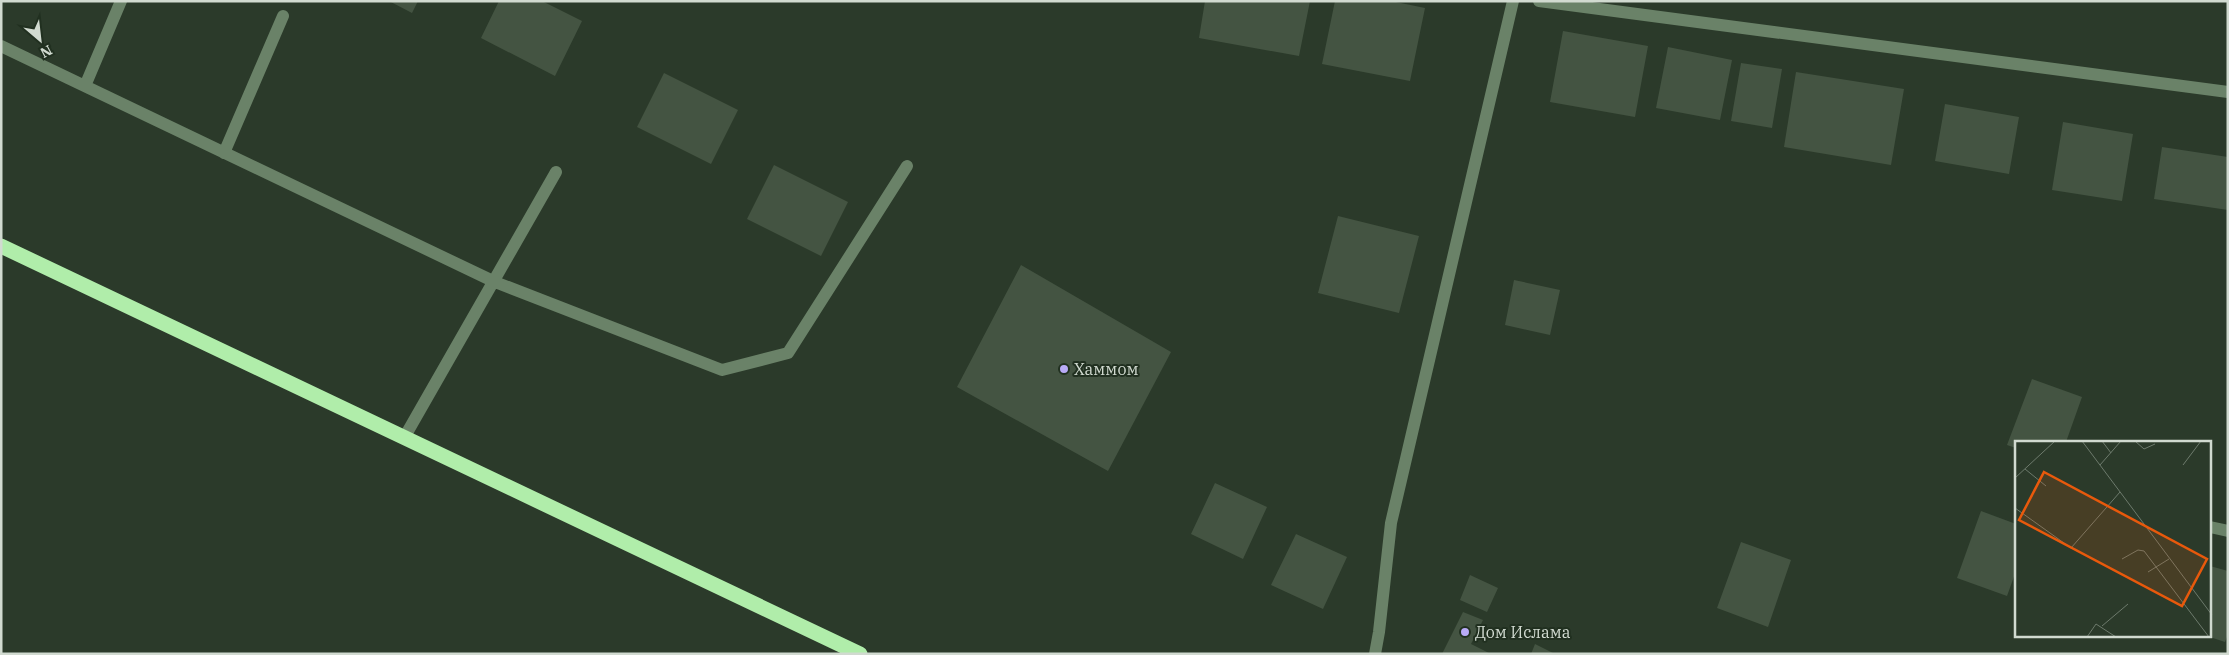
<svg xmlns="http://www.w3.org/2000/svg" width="2229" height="655" font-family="'IBM Plex Serif',serif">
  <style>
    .building { fill: #445442 }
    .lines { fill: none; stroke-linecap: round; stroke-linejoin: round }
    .minor { stroke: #6a8268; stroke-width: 12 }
    .highway { stroke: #b0edaa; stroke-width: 15 }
    .poi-dot { fill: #b9abf7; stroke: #213020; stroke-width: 2 }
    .labels { text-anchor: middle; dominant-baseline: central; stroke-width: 4; stroke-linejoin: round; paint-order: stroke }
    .poi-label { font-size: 16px; fill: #d1dad0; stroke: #213020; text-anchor: start }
    .inset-road { fill: none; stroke: #6d7a6c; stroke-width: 1 }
    .view { fill: #e8590c; fill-opacity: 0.15; stroke: #e8590c; stroke-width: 2.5 }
    .inset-edge { fill: none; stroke: #d1dad0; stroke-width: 2.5 }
  </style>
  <rect width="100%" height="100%" fill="#2b3a2a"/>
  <path class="building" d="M389,1H418L412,13Z
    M499,1H542L582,21L555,76L481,38Z
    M1205,1H1310L1299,56L1199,38Z
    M1335,1H1391L1425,8L1410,81L1322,64Z
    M1563,31L1648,46L1635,117L1550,102Z
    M1668,47L1732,60L1720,120L1656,108Z
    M1741,63L1782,69L1772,128L1731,121Z
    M1796,72L1904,89L1891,165L1784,147Z
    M664,73L738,110L711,164L637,127Z
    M1945,104L2019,117L2009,174L1935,161Z
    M2063,122L2133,134L2122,201L2052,190Z
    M2162,147L2228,157V210L2154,199Z
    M774,165L848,202L821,256L747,219Z
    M1338,216L1419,236L1399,313L1318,293Z
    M1021,265L1171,352L1108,471L957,387Z
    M1514,280L1560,290L1550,335L1505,325Z
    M2032,379L2082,397L2066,442H2016V448L2007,445Z
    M1215,483L1267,507L1243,559L1191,534Z
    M1981,511L2016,524V571L2007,596L1957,578Z
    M1296,534L1347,557L1323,609L1271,585Z
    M1741,542L1791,560L1768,627L1717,608Z
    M2210,566L2228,571V634L2225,642L2210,637Z
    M1470,575L1498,588L1487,612L1460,600Z
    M1463,612L1483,620L1471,644L1491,654H1442Z
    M1535,644L1555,654H1531Z"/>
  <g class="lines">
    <path class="minor" d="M1539,1L2228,92
      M1,46L495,282L722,370L788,353L907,166
      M85,86L121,1
      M224,153L283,16
      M404,438L556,172
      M2210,527L2228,531
      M1375,654L1379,632L1391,523L1513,1"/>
    <path class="highway" d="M1,246L860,654"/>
  </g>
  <g class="poi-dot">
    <circle cx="1064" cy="369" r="5"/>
    <circle cx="1465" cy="632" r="5"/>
  </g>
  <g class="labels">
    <g class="poi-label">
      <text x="1074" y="369">Хаммом</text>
      <text x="1475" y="632">Дом Ислама</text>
    </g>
  </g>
  <g transform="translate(2015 441)">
    <rect width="196" height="196" fill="#2b3a2a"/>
    <path class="inset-road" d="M67,0L197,174M87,0L96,12M120,0L129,8L140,3M85,24L106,0M168,24L186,0M10,28L31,45M0,37L40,0M0,67L56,107L105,51M107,118L123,109L129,110L194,196M133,131L154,118M87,185L113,163M72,196L81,183L101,196"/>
    <path class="view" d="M29,31L192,118L167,165L4,79Z"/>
    <rect width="196" height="196" class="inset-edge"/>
  </g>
  <rect width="2229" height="655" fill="none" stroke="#d1dad0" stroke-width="5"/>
  <g transform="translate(40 40) rotate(152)" stroke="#213020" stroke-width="4" paint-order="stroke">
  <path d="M0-4L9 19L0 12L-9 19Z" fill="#d1dad0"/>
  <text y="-8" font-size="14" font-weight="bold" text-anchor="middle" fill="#d1dad0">N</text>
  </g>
</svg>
